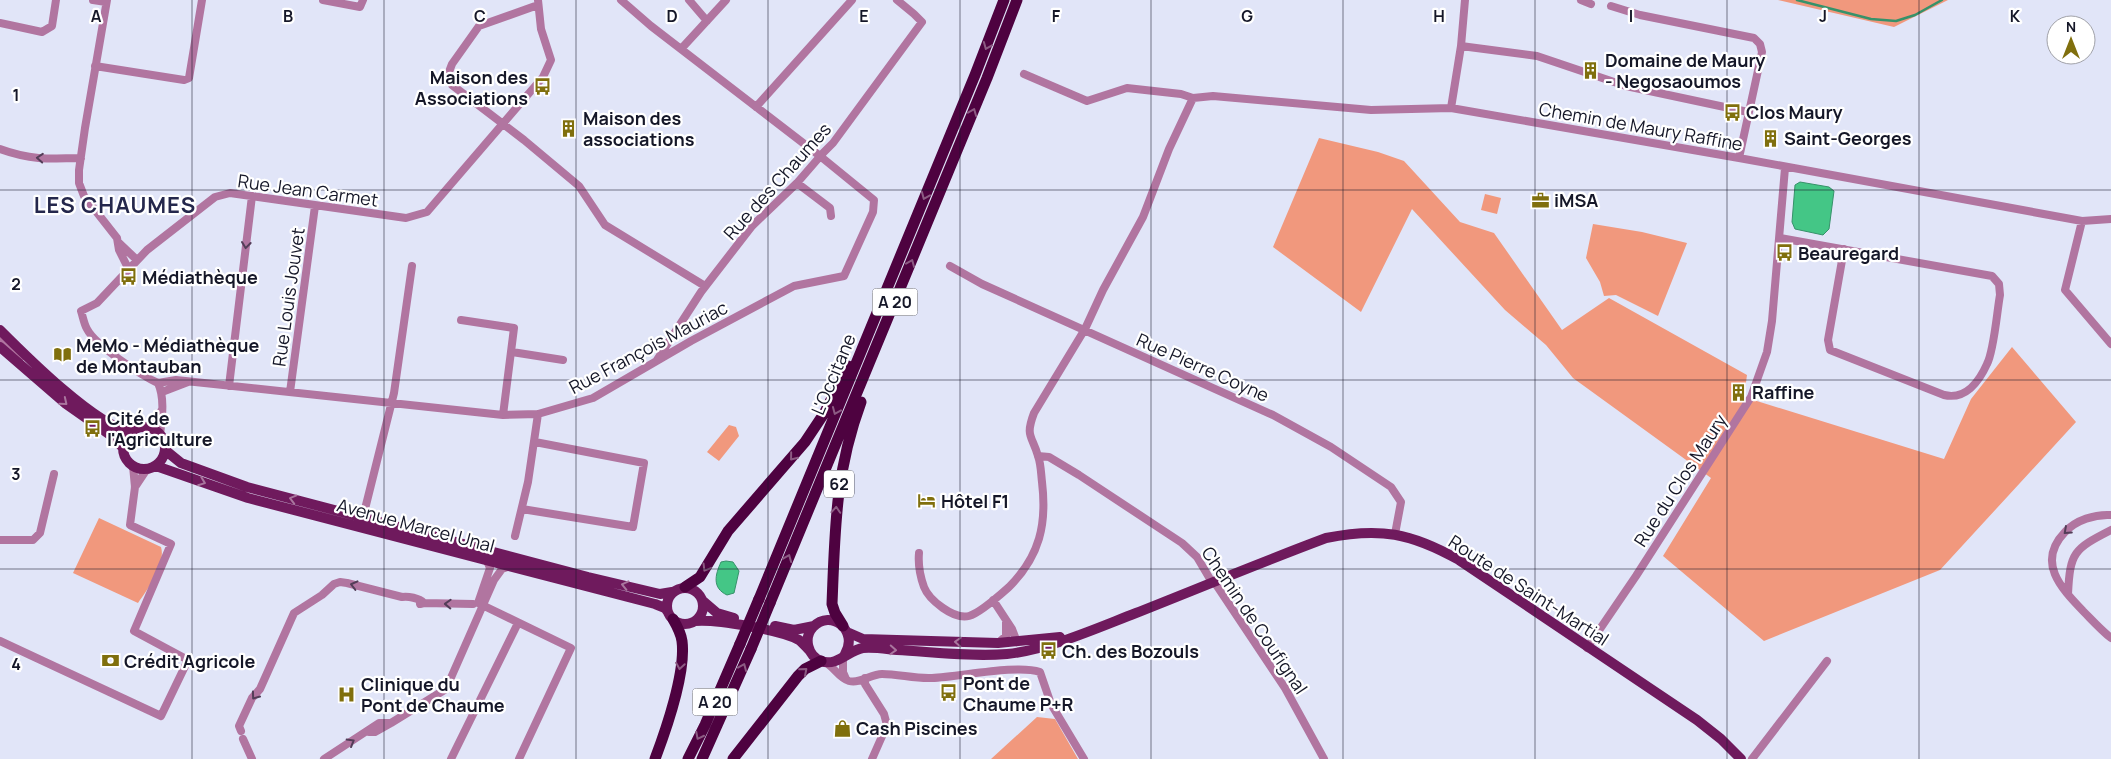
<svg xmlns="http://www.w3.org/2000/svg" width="2111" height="759" font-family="Manrope,sans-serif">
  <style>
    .green { fill: #f1987d }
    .water { fill: #44c686; stroke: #36926a }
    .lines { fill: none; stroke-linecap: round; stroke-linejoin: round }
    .stream { stroke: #36926a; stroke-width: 2.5 }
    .minor { stroke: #b175a0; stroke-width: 8 }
    .major { stroke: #6f1a5d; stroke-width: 10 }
    .highway { stroke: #4e0240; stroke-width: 11 }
    .highway-bridge { stroke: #4e0240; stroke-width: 11 }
    .oneway { stroke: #8c5b83 }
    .oneway2 { stroke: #533d58 }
    .oneway3 { stroke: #a9769e }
    .grid { fill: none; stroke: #151728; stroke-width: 1; stroke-opacity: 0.55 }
    .labels { text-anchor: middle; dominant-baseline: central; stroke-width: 4.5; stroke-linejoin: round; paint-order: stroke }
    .shield { fill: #fff; stroke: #5b5d68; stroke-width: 1 }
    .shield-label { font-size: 16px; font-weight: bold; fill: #151728 }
    .poi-label { font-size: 18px; font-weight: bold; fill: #151728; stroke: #fff; text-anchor: start }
    .street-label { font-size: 18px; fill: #151728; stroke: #fff }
    .district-label { font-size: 22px; font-weight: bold; letter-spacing: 1px; fill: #24274c; stroke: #fff }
    .grid-label { font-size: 16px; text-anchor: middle; font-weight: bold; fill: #151728; stroke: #fff; stroke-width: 4.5; stroke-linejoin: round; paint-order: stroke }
  </style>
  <rect width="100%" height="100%" fill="#e1e5f8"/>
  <path class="green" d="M1778,0H1948L1894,27Z
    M1319,138L1378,152L1404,161L1460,222L1494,233L1562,330L1609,298L1747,375L1744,397L1944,459L1971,399L2012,347L2076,422L1940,570L1764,641L1663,556L1711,478L1573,378L1546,345L1505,310L1412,209L1361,312L1273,247Z
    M1485,194L1501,198L1497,214L1481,210Z
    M1593,224L1642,232L1687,243L1658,316L1616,295L1604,296L1600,282L1586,258Z
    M729,425L736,427L739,436L719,461L707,452Z
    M99,518L161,547C166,564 148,589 138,603L73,573Z
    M1037,717L1055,719L1078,759H991Z"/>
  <path class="water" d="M1800,182L1829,187L1834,191L1829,229L1823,235L1795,229L1792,222L1795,185Z
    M726,561L733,562L739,571L734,593L727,595C712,588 715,575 721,562Z"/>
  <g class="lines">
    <path class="stream" d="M1797,0L1871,19L1896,21L1915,15L1942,0"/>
    <path class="minor" d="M93,0L106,2
      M107,0L85,128L79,170V183L84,196L117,238L119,250L129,270
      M323,0L360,7L363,0
      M689,0L707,21
      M1581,0L1591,4
      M538,5L479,26L452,64L449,72L452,85L524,140L579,186L605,225L705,286
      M1611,6L1640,15L1754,38L1760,44L1762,52L1739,158
      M0,23L42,32L52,26L56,0
      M1461,46L1537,56L1626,86L1748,112
      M681,49L726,0
      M95,66L184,80L189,78L202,0
      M1024,74L1087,101L1127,88L1181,94L1193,98L1213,96L1371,110L1451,108L1739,158L2082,221L2111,219
      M756,107L852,0
      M1451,108L1461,46L1465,0
      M0,149C30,160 49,159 81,158
      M797,183L830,208L831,216
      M2082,221L2065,290L2111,344
      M1780,238L1992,276L1999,284L2000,295C1997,311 1994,351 1987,364C1979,382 1965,400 1944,395L1830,350L1828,340L1844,249
      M119,243L137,260
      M950,266L982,284L1273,415L1331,447L1391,487L1401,502L1395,534
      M461,320L514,328L503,415
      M0,339L21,357
      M512,352L563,360
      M657,360L701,292L752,226L797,183L823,153L833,143L922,22L914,14L897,0
      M158,383L176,380L503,415L538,414L593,398L691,341L794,286L844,276L873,212L874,200L820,156L651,26L621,0
      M229,386L252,196
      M162,392L188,382
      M290,392L315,206
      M146,427L158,418L161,411
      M160,435C162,418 165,398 158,383C142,376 95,345 87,329C84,324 83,317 81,311L97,303L147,250L215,197L230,193L406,218L427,212L543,77L551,60L541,29L538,0
      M1038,456L1049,457L1079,475L1182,543L1197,557L1210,579L1217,586L1285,688L1324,759
      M135,487L147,469
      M522,509L633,527L644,463L535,442
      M2111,515C2095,514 2076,520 2065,532C2036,562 2061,588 2083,611C2092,620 2101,630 2111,638
      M362,521L394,393L412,266
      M515,536L528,482L538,414
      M0,540H33L40,533L54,474
      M919,553C918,564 920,576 924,587C929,600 954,620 969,616C980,613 1000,595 1009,587C1040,556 1047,524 1042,482C1041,474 1041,464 1038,456C1032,435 1025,437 1034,413L1085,329L1103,290L1143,217L1169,149L1193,98
      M2068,594C2070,552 2074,549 2111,530
      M993,600L1012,629L1017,642
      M478,603L571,648L519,759
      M478,603L490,568L487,561
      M420,604L424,603L473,604
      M0,641L161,716L188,660L134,631L171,544L130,525L135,487L133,466
      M998,643L1006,636V622
      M1587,648L1636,576L1751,397L1767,352L1772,321L1785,168
      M843,656V672L846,679
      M825,662C834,667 839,678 849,681C860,684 871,674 882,674C899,674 915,679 932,678C960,677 1017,664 1040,672L1051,704L1084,759
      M865,678V684L884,714L887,725L872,759
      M241,731L239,726L252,698L260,689L294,613L322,595L334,584L340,582L347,583L402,597C408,596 419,598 424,603
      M369,732H375L391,723L446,689L494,580L502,569L510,566
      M243,739L252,759
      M324,759L379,723H389
      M451,759L518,623
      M1752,759L1827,661"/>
    <path class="major" d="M0,330C27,357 96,426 131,432
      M0,347L66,404L113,437L123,448
      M123 448a21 21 0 1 1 42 0a21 21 0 1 1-42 0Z
      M165,450L181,463L247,487L588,577L660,594L672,592
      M156,466L248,498L655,604L665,608L668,612
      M667 606a18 18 0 1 1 36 0a18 18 0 1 1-36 0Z
      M703,601L717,613L734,618
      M695,621C716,619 780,630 799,640C803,643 806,647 810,651
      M775,626L794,630L814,626
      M847,632L863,639L998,643L1060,637
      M845,654C859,631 831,608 813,627C803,638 808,656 821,661C837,667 849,650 863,648C874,647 886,649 897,650C933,652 971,657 1007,654C1048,650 1097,628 1136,613C1199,588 1262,562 1326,538C1380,527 1411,533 1459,560L1697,720L1721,739L1741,759"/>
    <path class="highway" d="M685,587L700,577L728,531L805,442L825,412L848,366
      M759,599L975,75L1004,0
      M770,603L987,78L1017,0
      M843,626L835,613L832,604C835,531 835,472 861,402
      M655,759C666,730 686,672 682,641C681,633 677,626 673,619
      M688,759L705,725L740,644
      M702,759L751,649
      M733,759L798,676L805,669L821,661"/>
    <path class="highway-bridge" d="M740,644L759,599
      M751,649L770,603"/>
  </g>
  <defs><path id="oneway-chevron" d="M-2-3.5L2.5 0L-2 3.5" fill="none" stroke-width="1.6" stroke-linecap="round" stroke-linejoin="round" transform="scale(1.25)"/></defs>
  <g class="oneway">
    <use href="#oneway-chevron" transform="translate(987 46) rotate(112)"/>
    <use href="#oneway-chevron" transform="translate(973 112) rotate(-68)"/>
    <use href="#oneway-chevron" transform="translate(925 196) rotate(113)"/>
    <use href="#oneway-chevron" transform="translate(911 263) rotate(-67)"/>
    <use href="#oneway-chevron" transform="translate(836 411) rotate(113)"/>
    <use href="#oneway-chevron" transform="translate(793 457) rotate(129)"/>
    <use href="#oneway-chevron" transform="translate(836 510) rotate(-86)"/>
    <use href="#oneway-chevron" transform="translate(788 558) rotate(-68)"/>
    <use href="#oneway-chevron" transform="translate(706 568) rotate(121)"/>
    <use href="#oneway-chevron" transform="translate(680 666) rotate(99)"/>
    <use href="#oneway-chevron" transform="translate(743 667) rotate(-67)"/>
    <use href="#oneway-chevron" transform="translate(804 671) rotate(-41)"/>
    <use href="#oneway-chevron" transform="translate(699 736) rotate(117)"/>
  </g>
  <g class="oneway2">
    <use href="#oneway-chevron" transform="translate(40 158) rotate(-176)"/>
    <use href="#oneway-chevron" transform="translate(246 245) rotate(97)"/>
    <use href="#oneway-chevron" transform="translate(2067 531) rotate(138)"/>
    <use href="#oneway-chevron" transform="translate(354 585) rotate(-166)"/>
    <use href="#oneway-chevron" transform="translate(448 604) rotate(-178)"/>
    <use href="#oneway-chevron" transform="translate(255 696) rotate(126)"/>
    <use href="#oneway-chevron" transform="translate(351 742) rotate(-30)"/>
  </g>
  <g class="oneway3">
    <use href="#oneway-chevron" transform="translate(64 402) rotate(39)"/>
    <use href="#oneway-chevron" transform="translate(202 482) rotate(21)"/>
    <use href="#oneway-chevron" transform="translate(293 499) rotate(-165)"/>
    <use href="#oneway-chevron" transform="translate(625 585) rotate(-167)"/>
    <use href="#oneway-chevron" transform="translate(958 642) rotate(-177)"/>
    <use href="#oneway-chevron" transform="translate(893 650) rotate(3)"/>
  </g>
  <path class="grid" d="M192,0V759M384,0V759M576,0V759M768,0V759M960,0V759M1151,0V759M1343,0V759M1535,0V759M1727,0V759M1919,0V759M0,190H2111M0,380H2111M0,569H2111"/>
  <defs>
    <symbol id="building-bare" viewBox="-9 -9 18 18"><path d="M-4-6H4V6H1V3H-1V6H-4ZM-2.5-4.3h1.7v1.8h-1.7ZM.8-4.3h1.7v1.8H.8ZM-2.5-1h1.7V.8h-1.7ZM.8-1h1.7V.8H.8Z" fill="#806f0d" stroke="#fff" stroke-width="2.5" paint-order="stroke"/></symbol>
    <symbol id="bus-bare" viewBox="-9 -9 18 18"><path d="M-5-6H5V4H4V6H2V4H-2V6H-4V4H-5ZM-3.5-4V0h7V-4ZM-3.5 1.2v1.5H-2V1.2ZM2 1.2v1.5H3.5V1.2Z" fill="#806f0d" stroke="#fff" stroke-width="2.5" paint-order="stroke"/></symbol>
    <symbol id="office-bare" viewBox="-9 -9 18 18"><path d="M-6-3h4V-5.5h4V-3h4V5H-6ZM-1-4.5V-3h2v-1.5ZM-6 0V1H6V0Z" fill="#806f0d" stroke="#fff" stroke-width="2.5" paint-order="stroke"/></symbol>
    <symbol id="library-bare" viewBox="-9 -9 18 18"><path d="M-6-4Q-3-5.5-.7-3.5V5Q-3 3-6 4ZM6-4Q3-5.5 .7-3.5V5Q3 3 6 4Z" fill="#806f0d" stroke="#fff" stroke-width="2.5" paint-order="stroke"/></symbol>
    <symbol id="hotel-bare" viewBox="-9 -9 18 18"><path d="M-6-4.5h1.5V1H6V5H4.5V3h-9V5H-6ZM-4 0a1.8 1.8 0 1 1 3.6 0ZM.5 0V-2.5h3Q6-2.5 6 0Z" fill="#806f0d" stroke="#fff" stroke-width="2.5" paint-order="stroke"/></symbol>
    <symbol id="bank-bare" viewBox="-9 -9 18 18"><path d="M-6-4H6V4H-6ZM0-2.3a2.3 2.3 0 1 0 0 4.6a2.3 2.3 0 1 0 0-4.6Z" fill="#806f0d" stroke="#fff" stroke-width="2.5" paint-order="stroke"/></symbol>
    <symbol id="hospital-bare" viewBox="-9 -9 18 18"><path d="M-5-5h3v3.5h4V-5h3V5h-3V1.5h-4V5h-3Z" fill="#806f0d" stroke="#fff" stroke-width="2.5" paint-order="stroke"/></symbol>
    <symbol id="shop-bare" viewBox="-9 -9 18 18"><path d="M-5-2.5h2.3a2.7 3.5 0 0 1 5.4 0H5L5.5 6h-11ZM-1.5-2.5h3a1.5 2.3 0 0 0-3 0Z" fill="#806f0d" stroke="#fff" stroke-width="2.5" paint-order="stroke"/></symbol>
  </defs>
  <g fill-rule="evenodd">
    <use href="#building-bare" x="1578" y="58" width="25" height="25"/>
    <use href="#bus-bare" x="530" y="74" width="25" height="25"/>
    <use href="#bus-bare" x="1720" y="100" width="25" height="25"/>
    <use href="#building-bare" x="556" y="116" width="25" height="25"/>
    <use href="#building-bare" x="1758" y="126" width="25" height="25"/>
    <use href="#office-bare" x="1528" y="188" width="25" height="25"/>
    <use href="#bus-bare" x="1772" y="240" width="25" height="25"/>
    <use href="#bus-bare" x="116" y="264" width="25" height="25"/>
    <use href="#library-bare" x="50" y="342" width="25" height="25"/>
    <use href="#building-bare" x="1726" y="380" width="25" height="25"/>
    <use href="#bus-bare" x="80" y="416" width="25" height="25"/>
    <use href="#hotel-bare" x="914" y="488" width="25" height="25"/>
    <use href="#bus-bare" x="1036" y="638" width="25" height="25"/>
    <use href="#bank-bare" x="98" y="648" width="25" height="25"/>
    <use href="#bus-bare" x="936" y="680" width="25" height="25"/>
    <use href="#hospital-bare" x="334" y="682" width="25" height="25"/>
    <use href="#shop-bare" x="830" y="716" width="25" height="25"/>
  </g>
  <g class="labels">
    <g class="shield">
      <rect x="872.5" y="288.5" width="45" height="27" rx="4"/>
      <rect x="824" y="470.5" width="30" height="27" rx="4"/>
      <rect x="692.5" y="688.5" width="45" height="27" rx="4"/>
    </g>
    <g class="shield-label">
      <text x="895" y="302">A 20</text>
      <text x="839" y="484">62</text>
      <text x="715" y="702">A 20</text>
    </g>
    <g class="poi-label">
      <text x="1605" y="60">Domaine de Maury<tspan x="1605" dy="21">- Negosaoumos</tspan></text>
      <text x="528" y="77" text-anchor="end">Maison des<tspan x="528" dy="21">Associations</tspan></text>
      <text x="1746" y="112">Clos Maury</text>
      <text x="583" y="118">Maison des<tspan x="583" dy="21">associations</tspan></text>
      <text x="1784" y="138">Saint-Georges</text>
      <text x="1554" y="200">iMSA</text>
      <text x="1798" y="253">Beauregard</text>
      <text x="142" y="277">Médiathèque</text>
      <text x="76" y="345">MeMo - Médiathèque<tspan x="76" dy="21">de Montauban</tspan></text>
      <text x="1752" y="392">Raffine</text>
      <text x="107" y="418">Cité de<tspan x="107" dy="21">l'Agriculture</tspan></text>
      <text x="941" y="501">Hôtel F1</text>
      <text x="1062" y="651">Ch. des Bozouls</text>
      <text x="124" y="661">Crédit Agricole</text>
      <text x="963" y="683">Pont de<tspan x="963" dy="21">Chaume P+R</tspan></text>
      <text x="361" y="684">Clinique du<tspan x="361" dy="21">Pont de Chaume</tspan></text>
      <text x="856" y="728">Cash Piscines</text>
    </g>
    <g class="street-label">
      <text transform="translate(1641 126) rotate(10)">Chemin de Maury Raffine</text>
      <text transform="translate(777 181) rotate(-48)">Rue des Chaumes</text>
      <text transform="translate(308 190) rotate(8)">Rue Jean Carmet</text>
      <text transform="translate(288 297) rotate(-82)">Rue Louis Jouvet</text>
      <text transform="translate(648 347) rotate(-28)">Rue François Mauriac</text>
      <text transform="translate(1203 367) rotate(24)">Rue Pierre Coyne</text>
      <text transform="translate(833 374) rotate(-67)">L'Occitane</text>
      <text transform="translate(1680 480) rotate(-57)">Rue du Clos Maury</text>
      <text transform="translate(416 525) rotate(15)">Avenue Marcel Unal</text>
      <text transform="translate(1529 590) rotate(33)">Route de Saint-Martial</text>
      <text transform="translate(1255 620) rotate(56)">Chemin de Coufignal</text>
    </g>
    <g class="district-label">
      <text x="115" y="205">LES CHAUMES</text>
    </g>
  </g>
  <g class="grid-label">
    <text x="96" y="22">A</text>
    <text x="288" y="22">B</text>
    <text x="480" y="22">C</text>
    <text x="672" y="22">D</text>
    <text x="864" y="22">E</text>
    <text x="1056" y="22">F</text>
    <text x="1247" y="22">G</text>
    <text x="1439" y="22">H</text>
    <text x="1631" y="22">I</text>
    <text x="1823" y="22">J</text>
    <text x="2015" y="22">K</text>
    <text x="16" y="101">1</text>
    <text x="16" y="290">2</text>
    <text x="16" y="480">3</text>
    <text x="16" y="670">4</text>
  </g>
  <g transform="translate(2071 40)"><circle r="24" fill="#ffffff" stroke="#a1a2a9"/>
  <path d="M0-4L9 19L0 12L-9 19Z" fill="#806f0d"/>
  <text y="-8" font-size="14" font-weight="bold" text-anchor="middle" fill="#151728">N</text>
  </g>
</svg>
